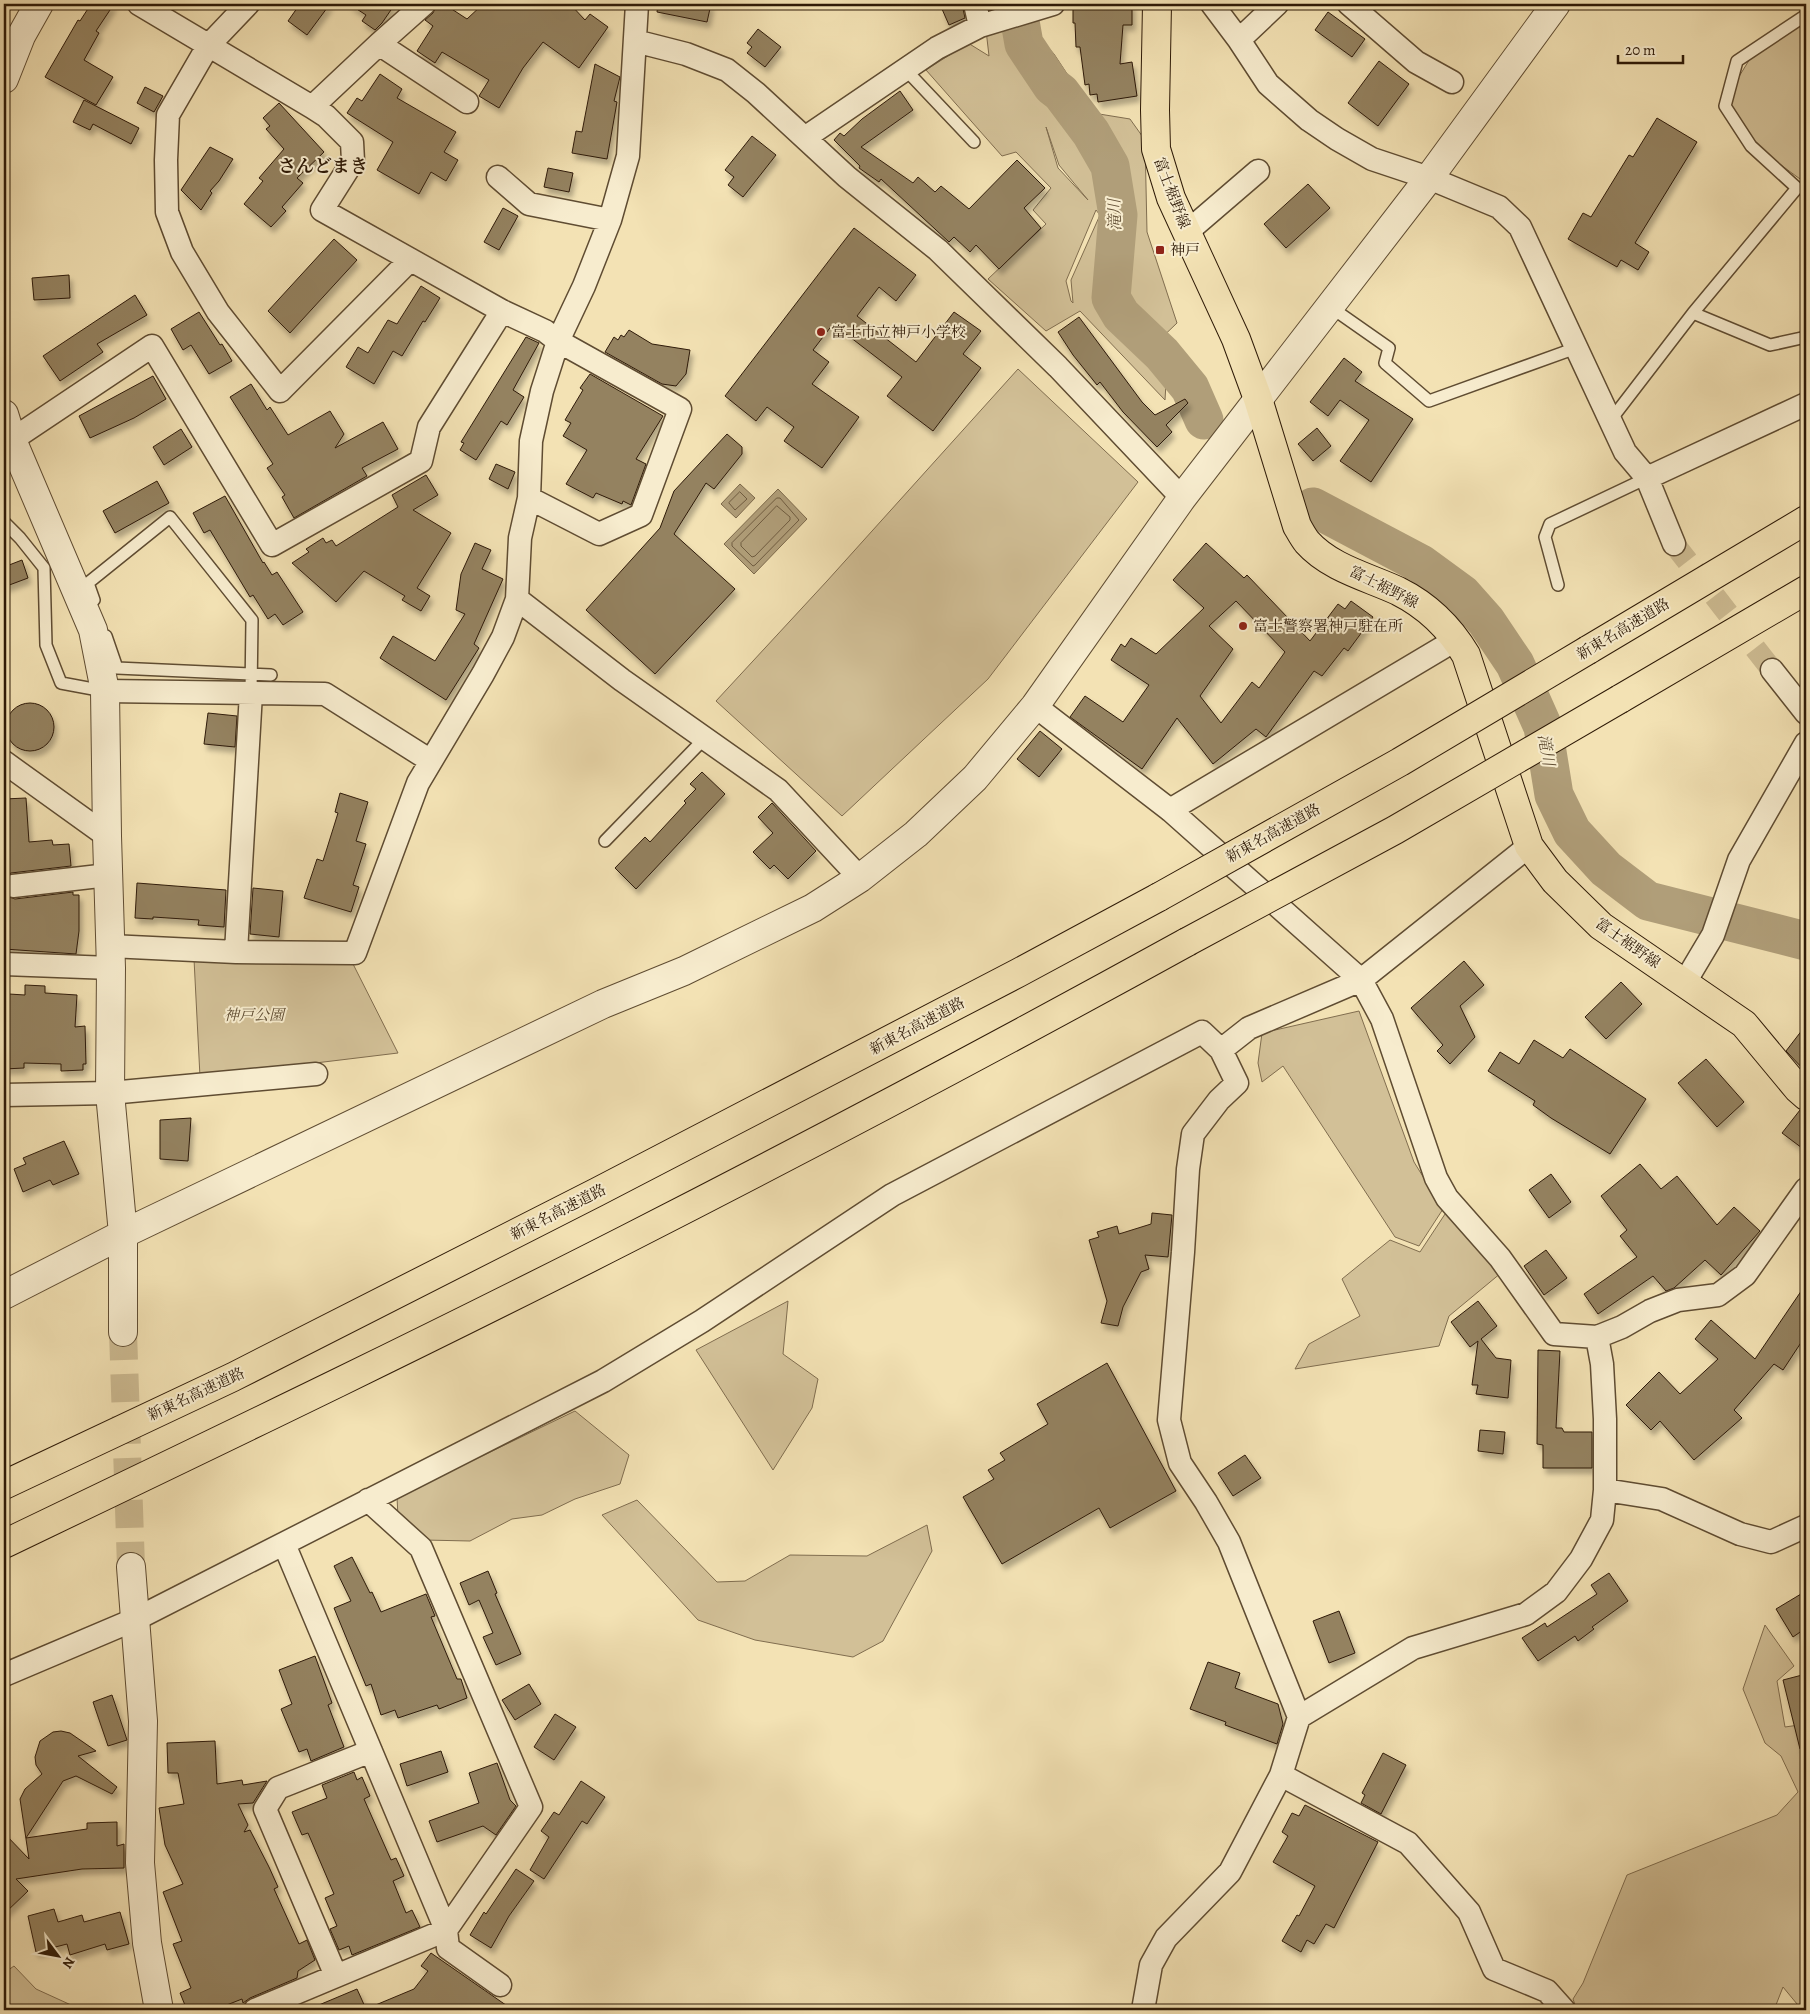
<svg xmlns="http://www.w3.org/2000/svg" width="1810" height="2014" font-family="Alegreya,'Noto Serif JP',serif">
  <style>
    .green { fill: #d2c097; stroke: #806d4f; fill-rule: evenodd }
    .water { fill: #b09e79; stroke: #7c694b }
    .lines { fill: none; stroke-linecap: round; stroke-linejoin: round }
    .shore { stroke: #6f5c40; stroke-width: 1 }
    .river { stroke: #b09e79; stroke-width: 39 }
    .building { fill: #948261; stroke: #2e1a07; fill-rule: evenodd; filter: url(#shadow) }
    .minor-tunnel { stroke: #ccba91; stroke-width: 22; stroke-dasharray: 22 11; stroke-linecap: butt }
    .tertiary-tunnel { stroke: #ccba91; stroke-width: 28; stroke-dasharray: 28 14; stroke-linecap: butt }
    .service-casing { stroke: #5f4c32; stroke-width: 14 }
    .minor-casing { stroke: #5f4c32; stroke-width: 25 }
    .tertiary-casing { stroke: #5f4c32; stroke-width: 30 }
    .primary-casing { stroke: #2e1a07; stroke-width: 30 }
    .motorway-casing { stroke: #2e1a07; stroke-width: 30 }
    .service { stroke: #f7ecce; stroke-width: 11 }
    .minor { stroke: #f7ecce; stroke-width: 22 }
    .tertiary { stroke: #f7ecce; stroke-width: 28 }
    .primary { stroke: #f3e2b4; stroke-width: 28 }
    .motorway { stroke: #f3e2b4; stroke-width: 28 }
    .motorway-bridge-casing { stroke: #2e1a07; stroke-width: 30; stroke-linecap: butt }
    .motorway-bridge { stroke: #f3e2b4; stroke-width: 28 }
    .poi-dot { fill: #8f2418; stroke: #f7ecce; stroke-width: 2 }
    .labels { text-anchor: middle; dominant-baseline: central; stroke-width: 4; stroke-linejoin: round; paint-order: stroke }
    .street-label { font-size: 15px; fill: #2e1a07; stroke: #f7ecce }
    .poi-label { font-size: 15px; fill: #2e1a07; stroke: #f7ecce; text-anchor: start }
    .park-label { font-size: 15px; font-style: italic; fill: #5f4c32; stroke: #f7ecce }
    .water-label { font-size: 16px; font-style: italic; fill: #624f35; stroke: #f7ecce }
    .quarter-label { font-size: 18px; font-weight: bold; fill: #2e1a07; stroke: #f7ecce }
  </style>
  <defs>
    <filter id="shadow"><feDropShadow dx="3" dy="5.5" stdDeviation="2.5" flood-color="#0004"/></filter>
  </defs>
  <rect width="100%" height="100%" fill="#f3e2b4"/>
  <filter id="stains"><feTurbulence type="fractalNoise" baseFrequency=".004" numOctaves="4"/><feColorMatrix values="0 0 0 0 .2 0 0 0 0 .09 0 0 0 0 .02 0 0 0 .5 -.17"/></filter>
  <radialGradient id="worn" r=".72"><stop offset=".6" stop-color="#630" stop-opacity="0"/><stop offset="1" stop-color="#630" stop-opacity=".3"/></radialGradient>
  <path class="green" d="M983,4H1027L1026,23L1054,54L1093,113L1130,119L1145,140L1147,232L1177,323L1152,347L1166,383L1165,400L1080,311L1046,331L988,279L1046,224L1033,210L1051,188L1016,152L1002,156L926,70L968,43L989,56ZM1046,127L1059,165L1088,200L1058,168ZM1096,210L1100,215L1071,280L1073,303L1071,301L1066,281Z
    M1806,19V179H1800L1747,140L1727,96L1756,49Z
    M1018,369L1138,482L988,679L842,816L716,701L827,581Z
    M194,959L352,962L398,1053L200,1077Z
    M1359,1011L1414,1162L1443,1209L1419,1246L1395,1237L1283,1066L1262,1082L1258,1063L1262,1033Z
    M1449,1208L1507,1268L1449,1316L1439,1346L1295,1369L1309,1344L1360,1316L1342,1279L1390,1240L1420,1252Z
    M788,1301L783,1354L818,1379L812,1408L773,1470L696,1350Z
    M575,1411L629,1455L620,1484L575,1499L542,1515L512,1519L470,1541L424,1540L398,1517L397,1497Z
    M637,1500L717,1582L745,1581L790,1555L867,1556L927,1525L932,1551L883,1641L853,1657L755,1640L698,1620L602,1515Z
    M1765,1625L1794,1666L1777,1681L1785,1727L1806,1724V2010H1802L1783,1987L1774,2010H1577L1573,1999L1583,1983L1627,1875L1777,1815L1798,1792L1781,1756L1765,1743L1743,1689Z
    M14,1966L36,1989L82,2010H4V1973Z"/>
  <path class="water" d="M740,484L755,498L736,518L721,504Z
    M778,489L807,519L754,574L724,544Z"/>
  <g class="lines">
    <path class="shore" d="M740,492L747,499L735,510L729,503Z
      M777,498H780L799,520L755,565L753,566L732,546V543Z
      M777,506L790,517V520L755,556L752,557L741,546V543Z"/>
    <path class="river" d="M1017,4L1024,44L1052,86L1061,93L1091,133L1110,166L1118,215L1111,298L1121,315L1162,354L1190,388L1204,420
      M1313,507L1421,564L1462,594L1486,621L1515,664L1543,727L1554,795L1572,832L1606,869L1648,901L1806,941"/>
  </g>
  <path class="building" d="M91,4H114L96,31L99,33L84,60L113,77L96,105L45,77L78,20L80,21Z
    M300,4H330L307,35L288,21Z
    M349,4H395L382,23L375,30L362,21L366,15Z
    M437,4H444L467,19L483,4H570L585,20L590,14L608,27L579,68L543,42L523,68L499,108L479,96L489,80L442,52L435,63L417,51L433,26L425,20L433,13Z
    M658,4H711L707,22L657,12Z
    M955,4H962L965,18L949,25L942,9Z
    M1073,4H1132V25H1123L1120,64L1132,62L1137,96L1098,102L1097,94L1090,95L1089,84L1085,85L1080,47H1076L1075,23H1073Z
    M1328,12L1365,39L1352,57L1315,30Z
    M758,29L781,47L765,67L747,53L752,47L747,43Z
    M1379,61L1409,84L1378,126L1348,103Z
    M595,64L620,77L614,101L617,102L607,159L572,153L576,131L582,132Z
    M380,74L402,89L397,98L456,132L444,152L458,160L446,181L431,172L419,194L377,170L393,142L347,113L357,98L362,101Z
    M145,87L163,96L154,112L137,103Z
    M900,91L913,110L861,147L913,183L918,177L935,192L941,186L969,209L1017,160L1045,188L1024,208L1041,228L999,269L976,245L970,252L954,237L949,242L881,179L879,182L859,168L860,166L834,140L840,133L844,136L862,119Z
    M84,100L139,128L131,144L93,124L90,130L73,122Z
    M279,103L324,152L297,178L303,183L282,207L286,211L271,227L244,204L263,181L259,178L284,149L266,129L270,126L263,118Z
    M1657,118L1697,142L1635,243L1649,252L1638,270L1621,260L1617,267L1568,239L1583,213L1591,217L1629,155L1633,157Z
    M752,136L776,155L743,197L728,185L734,177L725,170Z
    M210,147L233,159L219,181L210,191L212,193L201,210L181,190Z
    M548,168L573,173L569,192L544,187Z
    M1308,184L1330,208L1286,248L1264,224Z
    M503,208L518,216L499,250L484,242Z
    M854,228L916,275L896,301L879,287L857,316L916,362L954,312L981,331L963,354L981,368L933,431L887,396L902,377L833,324L813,350L829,362L812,384L859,417L822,468L784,441L794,427L767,407L756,421L725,396Z
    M334,239L357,260L290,333L268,311Z
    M69,275L70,298L34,300L32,278Z
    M421,286L440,298L425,322L423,321L402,356L393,351L374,384L346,367L358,347L368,353L388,320L397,324Z
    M135,295L147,315L97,344L103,352L60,381L43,356Z
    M199,312L220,345L222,344L232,361L209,374L191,345L183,350L171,329Z
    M1079,317L1142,402L1155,415L1185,399L1188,403L1166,425L1172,432L1157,447L1123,412L1100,382L1097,385L1073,355L1058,332Z
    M629,330L652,344L690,350L686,374L676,386L662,384L605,352L614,337L618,340L621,335L624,337Z
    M526,337L539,343L513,390L524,397L507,425L501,421L476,460L460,450L464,443L461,442Z
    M1344,358L1362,372L1355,381L1413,419L1371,482L1340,461L1369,420L1340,400L1328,416L1310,402Z
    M590,374L663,416L636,459L646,464L631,505L623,501L622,504L596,493L593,498L566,484L587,450L563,436L571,423L565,420L583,390L580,388Z
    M153,376L166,399L134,418L90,438L79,416Z
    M251,384L267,410L270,407L288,435L330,411L344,434L335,448L383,422L398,449L362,468L367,476L294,518L282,497L285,495L267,468L273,464L230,397Z
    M1317,428L1331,446L1313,461L1298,444Z
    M181,429L192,447L164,465L153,447Z
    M727,434L742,447V454L714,489L706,483L674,534L735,589L655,674L586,610L660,528L674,491Z
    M496,464L515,472L508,489L489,479Z
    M426,475L438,495L413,510L451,533L417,588L430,596L421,611L402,600L405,596L364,571L336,602L292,563L309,552L306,549L323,538L326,543L332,540L336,546L398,507L392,495Z
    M157,481L169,503L115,533L103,511Z
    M225,496L263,563L264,562L272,575L277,572L303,612L283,625L275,614L268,619L253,595L250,597L210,530L204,533L193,513Z
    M475,543L491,550L482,569L503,579L474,644L479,648L446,700L380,658L393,636L435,661L465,614L456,610L461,574Z
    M1206,543L1244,578L1247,575L1310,641L1338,604L1345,609L1351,601L1373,617L1348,651L1344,648L1322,676L1314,671L1266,737L1256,729L1213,764L1177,718L1142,769L1070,717L1085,696L1123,722L1149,685L1111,660L1121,644L1125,647L1131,638L1156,654L1204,608L1173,580ZM1236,601L1285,652L1259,688L1252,682L1221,723L1200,696L1233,649L1209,626Z
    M22,560L28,578L4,587V567Z
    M6 727a24 24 0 1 1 48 0a24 24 0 1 1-48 0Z
    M208,713L237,716L235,747L204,744Z
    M1040,731L1062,749L1039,777L1017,759Z
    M702,772L725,794L636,889L615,868L645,837L650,842L686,803L684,801L696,789L690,784Z
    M340,793L368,802L356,841L366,844L353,885L359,887L351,912L304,898L317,859L323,861L338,813L335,812Z
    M26,798L29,842L52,840L53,845L69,844L71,866L11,873L4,877V799Z
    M772,803L816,851L788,879L774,865L770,869L753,852L773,833L758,817Z
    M137,883L226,890L224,927L198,925L199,920L153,917V919L135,918Z
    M253,888L283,891L279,937L250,934Z
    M73,892V895H79V931L76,954L4,949L6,919L4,918V895L15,899Z
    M1464,961L1484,985L1460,1006L1475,1037L1450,1064L1437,1051L1443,1045L1411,1008Z
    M1621,982L1642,1004L1606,1039L1585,1017Z
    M25,985L45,986V993L77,995L75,1027L85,1026L86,1064H83V1070L61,1071V1064L24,1063V1068L4,1069V1028H8L9,994L25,995Z
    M1806,1025V1072L1786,1051Z
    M1534,1040L1563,1058L1570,1049L1646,1099L1610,1154L1551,1118L1533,1105L1535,1101L1488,1071L1500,1052L1519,1064Z
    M1706,1059L1744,1102L1717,1127L1678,1083Z
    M1800,1110L1806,1111V1151L1782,1133Z
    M191,1118L188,1161L160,1159V1120Z
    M64,1141L79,1174L53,1185L50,1180L23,1192L14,1169L26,1164L23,1158Z
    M1640,1164L1661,1189L1677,1176L1717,1225L1734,1207L1760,1231L1721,1275L1705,1260L1674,1288L1666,1291L1653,1276L1598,1314L1584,1294L1637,1257L1620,1236L1627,1230L1601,1196Z
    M1551,1174L1571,1202L1549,1218L1529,1190Z
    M1152,1213L1172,1215L1168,1257L1145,1255L1149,1269L1141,1272L1123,1307L1118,1326L1101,1323L1107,1301L1089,1240L1099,1237L1097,1232L1117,1226L1119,1234L1151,1224Z
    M1546,1250L1567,1278L1544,1295L1524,1266Z
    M1806,1284V1335L1783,1370L1774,1364L1734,1410L1742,1418L1694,1460L1660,1421L1651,1430L1626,1405L1659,1372L1680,1394L1718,1359L1695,1339L1711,1320L1755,1359Z
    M1478,1301L1497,1326L1481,1339L1496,1358L1511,1360L1508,1398L1476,1394L1478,1385H1472L1478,1341L1470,1347L1451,1322Z
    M1538,1350L1560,1351L1556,1428H1562L1564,1432H1592V1468H1543V1445L1537,1444Z
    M1107,1363L1176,1491L1110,1528L1099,1508L1002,1564L963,1497L994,1479L988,1470L1005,1460L1000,1453L1048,1424L1037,1404Z
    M1480,1430L1505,1432L1503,1454L1478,1451Z
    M1245,1455L1261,1478L1233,1496L1218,1473Z
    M352,1557L370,1593L372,1592L381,1612L426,1594L435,1616L431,1617L457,1679H461L467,1698L439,1709L437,1705L398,1718L395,1710L381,1715L371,1684L366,1686L334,1608L351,1601L334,1566Z
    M488,1571L497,1593L495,1594L521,1654L496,1665L483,1637L493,1633L479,1600L469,1605L460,1583Z
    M1609,1573L1628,1601L1592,1627L1594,1629L1578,1641L1575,1636L1538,1661L1522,1638L1545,1623L1547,1627L1597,1594L1591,1585Z
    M1806,1591V1628L1793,1637L1776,1609Z
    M1339,1611L1355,1653L1329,1663L1313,1621Z
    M315,1656L332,1703L328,1705L344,1747L311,1761L307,1749L299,1752L281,1709L292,1704L279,1670Z
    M1208,1662L1240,1673L1235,1688L1278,1704L1283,1724L1277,1744L1225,1725L1226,1722L1190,1709Z
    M1806,1674V1748L1800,1749L1783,1680Z
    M529,1684L541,1704L515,1720L502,1700Z
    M112,1695L127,1740L108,1746L93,1702Z
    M555,1714L576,1727L554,1760L534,1747Z
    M61,1731L70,1733L96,1751L78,1756L117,1787L112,1794L76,1776L63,1781L26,1838L87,1829V1823L117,1822V1846L124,1844V1868L82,1869L16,1879L28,1891L4,1914V1833L29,1859L20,1799L25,1789L42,1774L36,1765L35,1757L40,1741L53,1732Z
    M215,1741L217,1784L242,1780L243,1785L267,1781L253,1803L238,1804L248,1825L244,1832L250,1830L269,1867L278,1887L274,1889L299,1944L307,1940L315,1960L298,1971L297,1978L250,1998L243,2003L242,1999L214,2010H187L180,1993L191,1988L173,1944L182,1941L163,1892L183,1884L165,1845L159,1808L184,1804L178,1773H168L167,1743Z
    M441,1751L448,1772L407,1786L400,1764Z
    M1383,1753L1406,1765L1381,1814L1361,1803L1365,1795L1362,1793Z
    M497,1763L510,1800L516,1806L496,1835L483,1826L437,1842L429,1821L479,1803L469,1773Z
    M354,1772L357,1780L362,1777L370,1796L364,1799L391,1860L396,1858L404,1876L393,1881L406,1913L412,1910L420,1927L352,1955L349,1946L339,1950L330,1929L337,1926L325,1898L334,1894L308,1833L302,1835L292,1812L327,1798L322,1785Z
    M581,1781L605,1797L587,1824L582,1821L544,1879L530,1870L549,1837L541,1831L554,1812L559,1815Z
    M1305,1805L1378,1842L1334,1928L1326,1924L1314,1944L1307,1940L1301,1952L1282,1941L1297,1915L1299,1916L1315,1886L1273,1862L1288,1836L1282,1832L1292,1813L1299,1816Z
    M516,1869L534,1881L509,1916L491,1948L470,1935L484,1912L486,1914Z
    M54,1909L58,1922L82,1915L84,1922L120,1912L129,1944L107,1950L105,1944L70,1955L67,1944L36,1952L28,1916Z
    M431,1953L513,2010H307L357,1989L366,2009L414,1989L428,1971L421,1966Z"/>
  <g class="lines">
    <path class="minor-tunnel" d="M1674,544L1772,670"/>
    <path class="tertiary-tunnel" d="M123,1332L131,1567"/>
    <defs>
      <path id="service" d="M905,69L974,142
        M1329,306L1389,348L1385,363L1429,401L1576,348
        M1693,313L1770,345L1806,337
        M1610,421L1693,313L1797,188L1751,146L1725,106L1737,61L1806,15
        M4,522L20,538L44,568L46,645L61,683L104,691
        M1558,585L1545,537L1550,524L1647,478
        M94,600L88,583L170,517L252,620L251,693
        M106,636L117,668L271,675
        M605,841L705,738"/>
      <path id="minor" d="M139,4L312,107L326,116L352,142L353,161L322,210L502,311L545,331L558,341L680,409L641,515L599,534L529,498
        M248,4L208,46L168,115L166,160L167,212L182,252L218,312L280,391L410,260
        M975,4L980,26
        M1212,4L1239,40L1268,84L1309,120L1337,139L1372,159L1429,178L1499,207L1520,227L1625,452L1647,478L1674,544
        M1349,4L1416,62L1452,82
        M1239,40L1277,4
        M635,41L686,54L727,70L756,93L847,177L938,250L1058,367L1182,498
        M379,44L467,102
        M312,107L379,44L424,4
        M806,137L937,48L980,26L1053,4
        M498,177L529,204L610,220
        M1187,232L1258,171
        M4,445L152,346L272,545L421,461L429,427L502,311
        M1647,478L1806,404
        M517,599L622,680L778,790L860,878
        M1772,670L1806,713
        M105,691L325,694L431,761
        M1035,706L1170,810L1361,980L1382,1019L1436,1178L1447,1198L1500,1258L1554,1334L1597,1337
        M4,762L107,836
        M1170,810L1457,639
        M13,886L108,875
        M110,946L236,952L251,693
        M236,952L355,953L418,783L483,674L503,637L517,599L520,538L529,498L531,441L542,391L558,341L584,286L610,220L628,156L637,4
        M4,964L111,968
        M1685,982L1713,935L1739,860L1806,743
        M4,1095L110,1093L316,1074
        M1605,1490L1662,1499L1740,1534L1771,1542L1806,1526
        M284,1544L446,1930L448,1948L500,1985
        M4,1675L136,1619L603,1381L702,1321L892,1195L1202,1032L1221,1050
        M1299,1717L1413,1648L1526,1614L1556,1592L1581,1559L1602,1520L1605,1490V1419L1602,1364L1597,1337L1622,1327L1650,1311L1678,1300L1718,1295L1745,1275L1806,1189
        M1281,1775L1408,1843L1469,1912L1494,1969L1547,1991L1564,2010
        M336,1976L265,1809L278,1788L371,1751
        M255,2010L446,1930L531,1807L421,1548L368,1500
        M1143,2010L1151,1965L1166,1938L1230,1872L1281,1775L1299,1717L1229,1542L1206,1502L1180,1463L1169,1420L1183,1252L1188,1169L1193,1134L1219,1100L1237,1083L1221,1050L1249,1028L1361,980L1529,846"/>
      <path id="tertiary" d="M4,79L21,36L39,4
        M4,414L12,440L93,630L105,691L107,836L111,968L110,1093L123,1234V1332
        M4,1295L123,1234L603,1004L684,971L813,908L860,878L916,834L975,778L1035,706L1182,498L1429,178L1556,4
        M131,1567L143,1721L140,1863L147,1943L159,2010"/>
      <path id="primary" d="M1157,4L1155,110L1156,149L1171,198L1236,339L1258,399L1297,526C1300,531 1303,537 1307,542C1330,568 1368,577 1398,591C1426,605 1450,628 1466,655L1529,846L1555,881L1601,926L1744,1024L1798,1089L1806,1096"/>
      <path id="motorway" d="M1588,650L1806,520
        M1620,699L1806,590
        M4,1485L233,1377L597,1192L1018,973L1159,897
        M4,1544C212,1444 421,1344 627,1239C815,1143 1002,1044 1187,942"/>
    </defs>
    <use href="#service" class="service-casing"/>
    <use href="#minor" class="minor-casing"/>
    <use href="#tertiary" class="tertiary-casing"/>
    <use href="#primary" class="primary-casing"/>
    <use href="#motorway" class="motorway-casing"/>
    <use href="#service" class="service"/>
    <use href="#minor" class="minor"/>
    <use href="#tertiary" class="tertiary"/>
    <use href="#primary" class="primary"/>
    <use href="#motorway" class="motorway"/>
    <defs>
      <path id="motorway-bridge" d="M1159,897L1400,762L1588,650
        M1187,942L1395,830L1620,699"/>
    </defs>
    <use href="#motorway-bridge" class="motorway-bridge-casing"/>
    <use href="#motorway-bridge" class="motorway-bridge"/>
  </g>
  <g class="poi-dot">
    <rect x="1155" y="245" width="10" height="10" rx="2.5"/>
    <circle cx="821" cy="332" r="5"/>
    <circle cx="1243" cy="626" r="5"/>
  </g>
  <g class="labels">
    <g class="street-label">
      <text transform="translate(1172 193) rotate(69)">富士裾野線</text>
      <text transform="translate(1384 587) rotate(27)">富士裾野線</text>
      <text transform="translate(1623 629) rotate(-31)">新東名高速道路</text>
      <text transform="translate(1273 833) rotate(-29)">新東名高速道路</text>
      <text transform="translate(1628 943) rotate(35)">富士裾野線</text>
      <text transform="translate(917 1026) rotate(-28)">新東名高速道路</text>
      <text transform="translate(558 1212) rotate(-27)">新東名高速道路</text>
      <text transform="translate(196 1394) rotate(-25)">新東名高速道路</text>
    </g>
    <g class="poi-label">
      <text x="1170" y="250">神戸</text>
      <text x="831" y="332">富士市立神戸小学校</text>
      <text x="1253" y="626">富士警察署神戸駐在所</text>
    </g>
    <g class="park-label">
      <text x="254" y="1015">神戸公園</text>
    </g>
    <g class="water-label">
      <text transform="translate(1115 215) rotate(-92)">滝川</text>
      <text transform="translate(1546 750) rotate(80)">滝川</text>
    </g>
    <g class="quarter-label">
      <text x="323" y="166">さんどまき</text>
    </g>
  </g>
  <rect width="1810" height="2014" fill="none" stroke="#f3e2b4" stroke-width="20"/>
  <rect x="5" y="5" width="1800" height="2004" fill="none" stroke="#2e1a07" stroke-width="2.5"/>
  <rect x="10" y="10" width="1790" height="1994" fill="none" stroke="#2e1a07"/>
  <g transform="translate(58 1956) rotate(122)" stroke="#f7ecce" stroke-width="4" paint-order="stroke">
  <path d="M0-4L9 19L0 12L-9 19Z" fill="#2e1a07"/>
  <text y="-8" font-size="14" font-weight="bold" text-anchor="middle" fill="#2e1a07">N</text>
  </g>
  <path d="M1618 55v8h65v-8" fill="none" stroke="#2e1a07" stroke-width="2.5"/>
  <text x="1625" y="55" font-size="15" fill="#2e1a07" stroke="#f7ecce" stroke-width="4" paint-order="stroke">20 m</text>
  <rect width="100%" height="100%" filter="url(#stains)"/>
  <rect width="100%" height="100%" fill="url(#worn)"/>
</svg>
